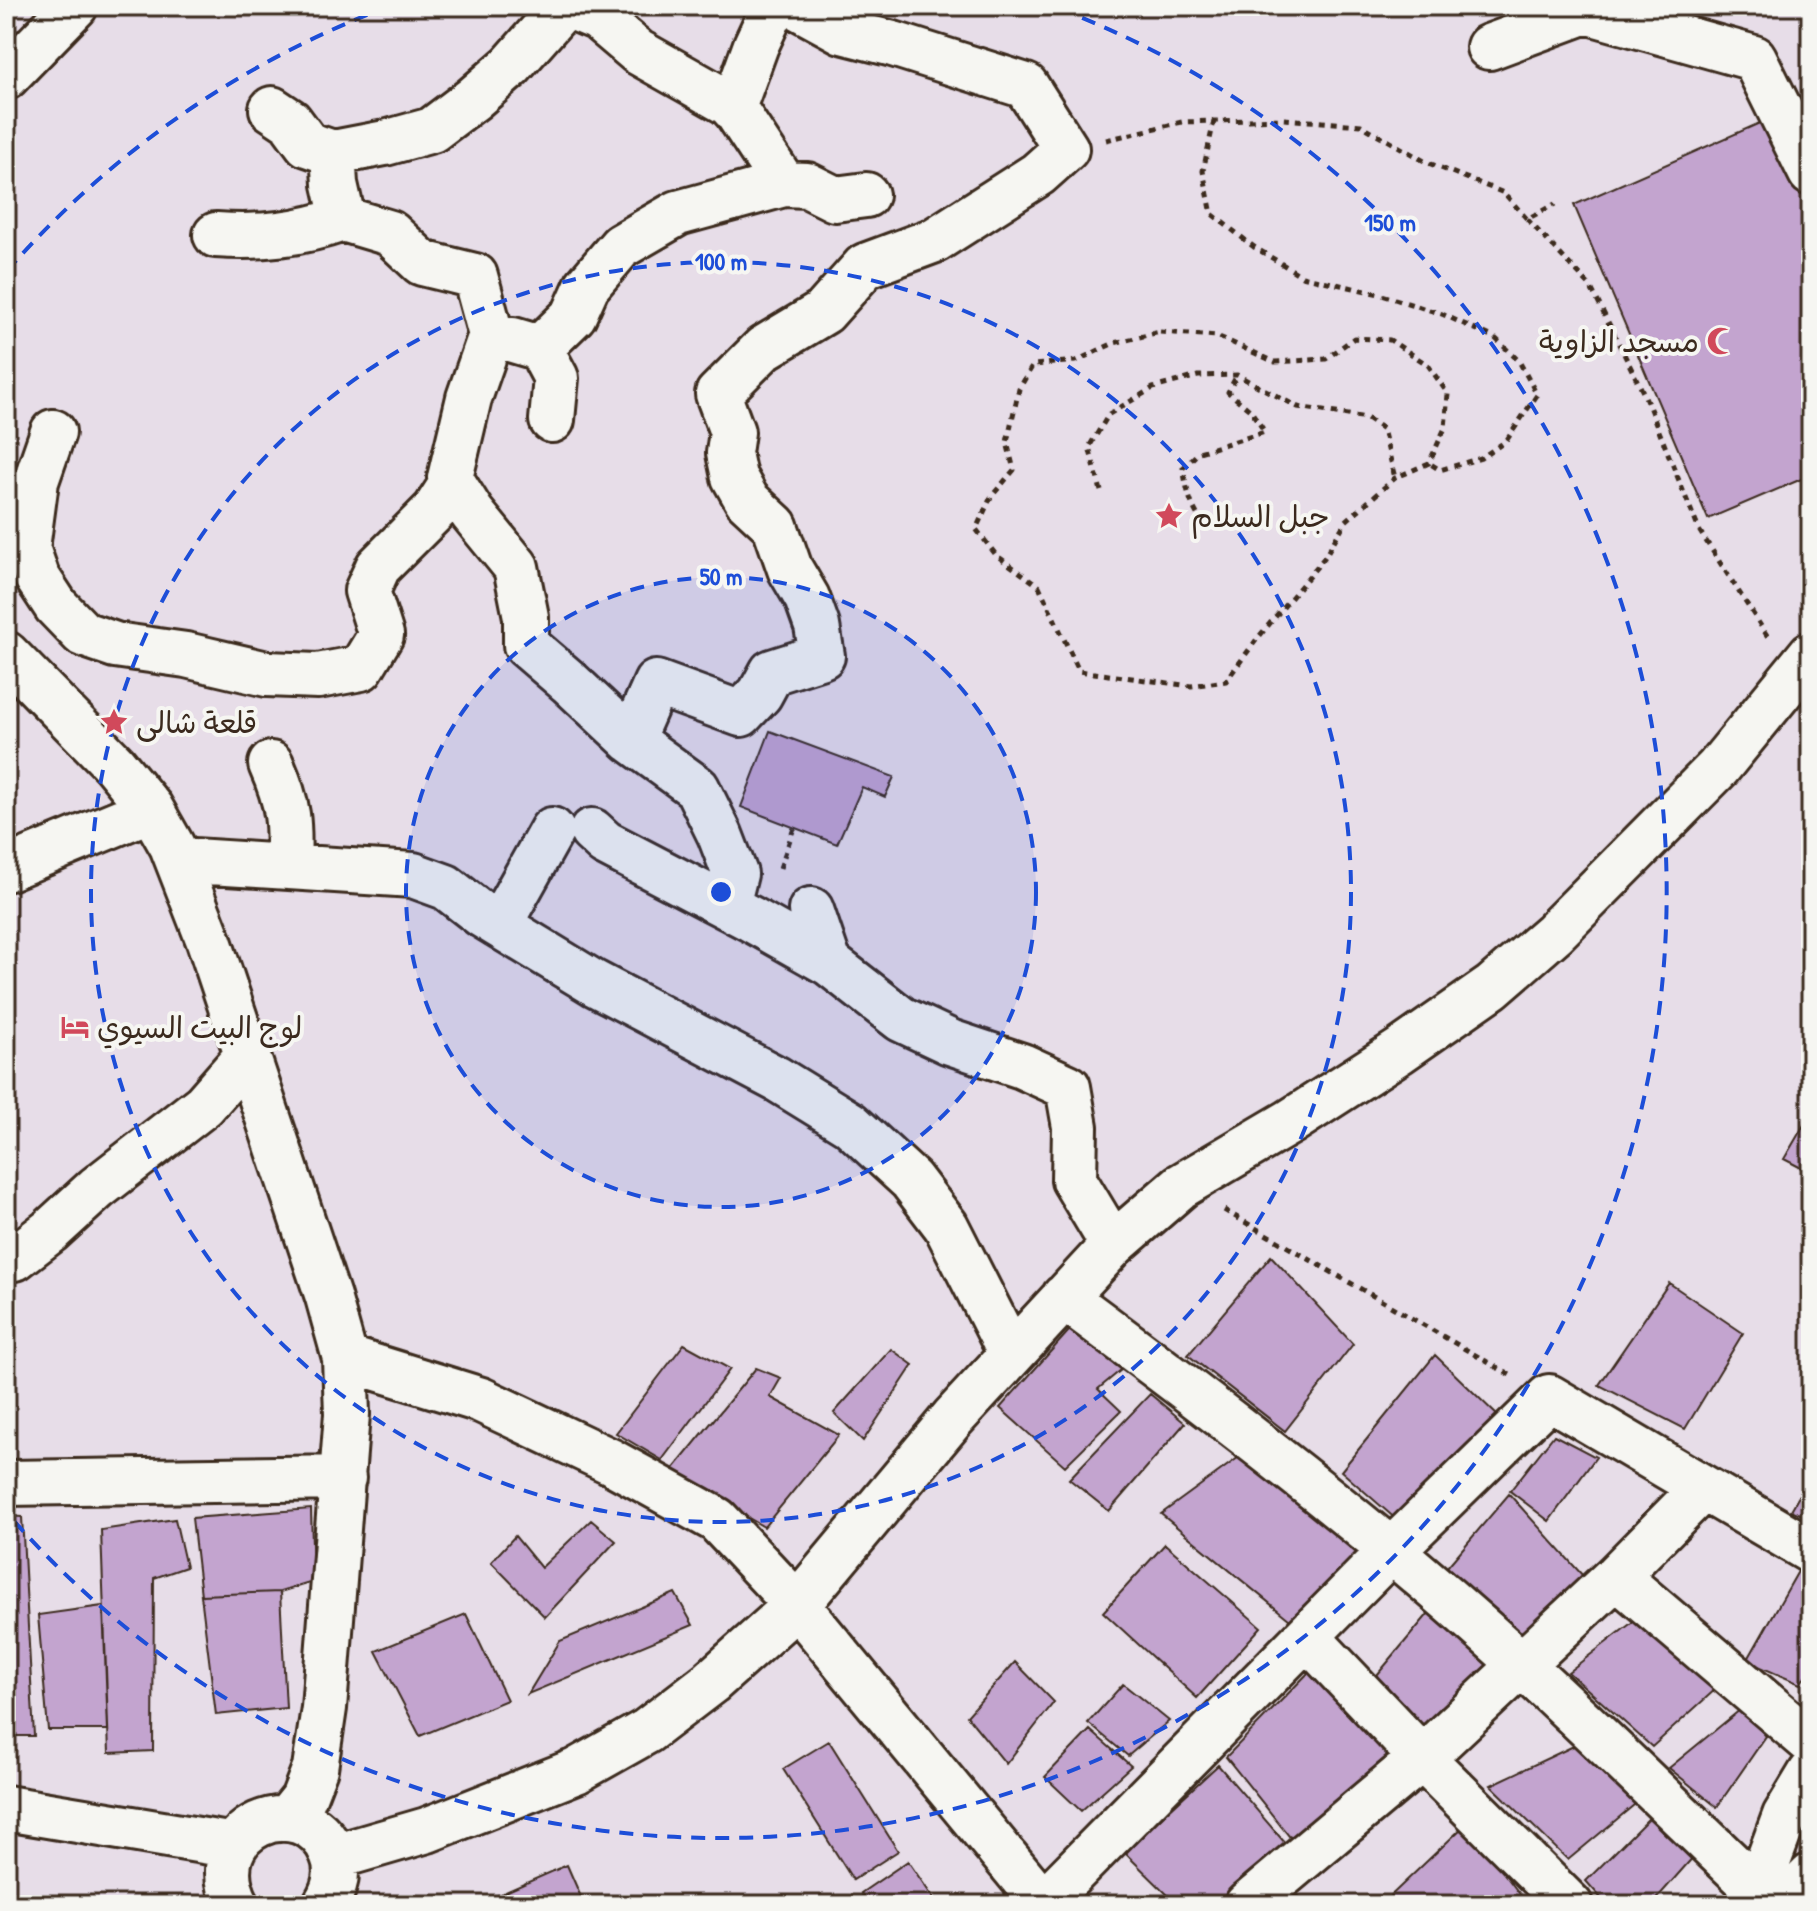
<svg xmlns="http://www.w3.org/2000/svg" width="1817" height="1911" font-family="'Patrick Hand','Playpen Sans Arabic',sans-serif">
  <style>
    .building { fill: #c3a4cf; stroke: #3b2a1e; stroke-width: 2 }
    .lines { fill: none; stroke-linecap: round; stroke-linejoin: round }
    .minor-casing { stroke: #3b2a1e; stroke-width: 50 }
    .path { stroke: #3b2a1e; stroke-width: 5; stroke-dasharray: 6 6; stroke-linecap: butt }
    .minor { stroke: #f6f6f2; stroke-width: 44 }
    .ring { fill: none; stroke: #1d4ed8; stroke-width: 4; stroke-dasharray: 14 10 }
    .labels { text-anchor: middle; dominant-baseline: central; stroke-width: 8; stroke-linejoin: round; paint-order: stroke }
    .poi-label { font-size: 30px; fill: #3b2a1e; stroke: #f6f6f2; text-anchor: start }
    .centre { fill: #1d4ed8; stroke: #f6f6f2; stroke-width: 4 }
    .ring-label { font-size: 24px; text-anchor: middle; font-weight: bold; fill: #1d4ed8; stroke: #f6f6f2; stroke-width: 8; stroke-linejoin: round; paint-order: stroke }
  </style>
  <rect width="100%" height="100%" fill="#e7dde8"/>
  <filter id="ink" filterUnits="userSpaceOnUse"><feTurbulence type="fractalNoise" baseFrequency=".0125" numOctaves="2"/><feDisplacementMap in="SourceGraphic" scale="16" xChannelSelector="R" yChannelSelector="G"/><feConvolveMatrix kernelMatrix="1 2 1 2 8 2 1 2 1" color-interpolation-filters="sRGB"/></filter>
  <g filter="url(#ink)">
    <path class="building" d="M1771,118L1811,206V475L1708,519L1574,205Z
      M770,731L894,777L885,797L862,787L837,844L741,807Z
      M1811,1113V1173L1784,1159Z
      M1271,1256L1353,1344L1285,1431L1188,1355Z
      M1669,1283L1743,1333L1685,1429L1599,1385Z
      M1076,1323L1127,1365L1098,1389L1121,1411L1065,1466L1000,1408Z
      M684,1344L730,1369L662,1460L616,1433Z
      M891,1349L913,1365L863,1441L834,1413Z
      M1435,1355L1501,1419L1399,1522L1341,1471Z
      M756,1368L781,1378L770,1397L839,1435L764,1527L671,1472Z
      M1150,1394L1185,1423L1109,1511L1069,1479Z
      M1554,1435L1596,1457L1549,1521L1510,1491Z
      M1246,1452L1358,1554L1290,1620L1161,1514Z
      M1811,1475V1519L1791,1510Z
      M1509,1494L1584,1577L1526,1638L1447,1567Z
      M311,1509L313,1582L280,1592L201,1595L192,1518Z
      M6,1516L22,1517L34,1736H6Z
      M175,1519L186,1567L154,1578L153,1751L109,1753L101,1530Z
      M591,1520L616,1541L545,1617L491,1562L515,1536L541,1568Z
      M1165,1544L1261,1627L1197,1698L1103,1612Z
      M1801,1566L1811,1573V1667L1800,1684L1747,1661Z
      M280,1592L286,1708L216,1715L201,1595Z
      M675,1593L693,1625L528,1694L560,1641Z
      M103,1606L108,1730H48L38,1615Z
      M1434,1607L1496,1665L1428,1731L1372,1681Z
      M1647,1611L1717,1688L1652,1747L1568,1672Z
      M466,1614L507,1700L420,1736L376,1651Z
      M1015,1662L1054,1702L1006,1764L967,1716Z
      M1315,1666L1394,1752L1293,1841L1226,1757Z
      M1123,1684L1169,1721L1128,1756L1088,1723Z
      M1741,1709L1766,1736L1717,1807L1669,1768Z
      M1090,1730L1131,1766L1081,1811L1045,1777Z
      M829,1741L898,1851L853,1880L783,1769Z
      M1580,1743L1640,1800L1568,1860L1491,1785Z
      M1218,1765L1286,1844L1218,1905H1178L1124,1852Z
      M1654,1813L1695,1855L1651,1905H1607L1586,1881Z
      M1466,1824L1522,1897L1513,1905H1381Z
      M908,1861L938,1905H869L861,1893Z
      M567,1865L584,1904L581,1905H476Z
      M1293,1889L1306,1905H1275Z"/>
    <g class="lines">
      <defs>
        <path id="minor" d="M564,6L511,66L473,99L432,130L385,143L333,153L335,184L343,219L390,233L422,263L475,276L491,335L469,398L450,478L472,513L516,567L526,617V645L569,682L631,740L697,788L720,835L735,874L727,906
          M569,6L598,18L638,52L732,105L784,184
          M1489,47L1586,11L1754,58L1811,173
          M6,77L75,6
          M733,108L756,45L774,6
          M272,109L290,121L307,144L333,153
          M216,235C261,238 300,234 343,219
          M513,340L540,348L556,378L552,420
          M540,348L574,315L587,286L621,246L678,213L784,184L807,185L835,199L866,195
          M53,432L36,481L27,548L37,577L56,606L83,634L115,645L186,655L267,674L318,676L361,668L381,635L367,591L378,567L435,510L453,482
          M6,654L114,764L151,809L172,846L209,941L328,1297L345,1358L347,1414L324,1708L315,1768L303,1799L287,1819
          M631,740L656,683L741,714L760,694L772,672L822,656L817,626L807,598L790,569L775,526L747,500L734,477L729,453L732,432L718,394L764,348L824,312L865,266L935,240L1038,174L1066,149L1026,86L893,44L842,31L796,6
          M271,764C289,805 290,823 288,867
          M592,831L605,843L751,919L829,963L901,1019L950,1042L1022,1066L1068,1087L1075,1127L1074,1180L1113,1245
          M178,860L413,875L446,887L482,915L594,983L777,1079L850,1124L911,1180L946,1226L1011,1354
          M6,869L151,809
          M811,910L829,963
          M499,925L552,830
          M6,1259L15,1258L50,1231L97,1188L204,1105L246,1057
          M1064,1297C1222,1414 1377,1532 1522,1665C1602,1738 1679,1815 1758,1890
          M345,1358L481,1400L610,1461L717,1520L797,1605L1045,1905
          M6,1483L343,1478
          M1616,1576L1811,1742
          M1307,1637L1422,1758L1570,1905
          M6,1808L234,1846
          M334,1857L427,1830L576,1771L647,1731L711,1682L797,1605L953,1418L1113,1245L1181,1186L1290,1122L1400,1051L1492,987L1554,933L1718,768L1811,654
          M1043,1903L1391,1551L1549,1397L1811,1551
          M237,1905C197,1827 303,1785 332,1853C340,1871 335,1889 325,1905
          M1247,1905L1422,1758L1616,1576L1702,1489
          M1752,1905L1785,1816L1811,1773
          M1782,1905L1811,1876"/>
      </defs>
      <use href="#minor" class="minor-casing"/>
      <path class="path" d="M1214,121L1203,171L1212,214L1254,247L1302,276L1379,294L1442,314L1495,338L1519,361L1537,395L1506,441L1481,458L1440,470L1429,463
        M1106,140L1182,122L1283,119L1361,125L1426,162L1504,193L1527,219L1555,204
        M1527,219L1590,286L1644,394L1699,530L1768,637
        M1160,332L1217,336L1275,362L1326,359L1354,338L1390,340L1428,365L1448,394L1445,428L1429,463L1395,478L1346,521L1324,558L1257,639L1226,681L1191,686L1079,671L1039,586L996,555L976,529L991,497L1014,470L1007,442L1019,389L1033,365L1076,361L1114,343Z
        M1101,491L1089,447L1109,414L1153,388L1198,376L1237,375L1298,407L1367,418L1383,429L1395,478
        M1204,524C1190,507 1187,490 1183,468L1199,452L1265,432L1251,411L1228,392L1237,375
        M780,868L794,828
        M1224,1210L1510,1375"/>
      <use href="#minor" class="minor"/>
    </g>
  </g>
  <circle cx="721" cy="892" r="315" fill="#1d4ed8" fill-opacity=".12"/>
  <g class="ring">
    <circle cx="721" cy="892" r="315"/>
    <circle cx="721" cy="892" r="630"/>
    <path d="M7 271A946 946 0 0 1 382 9M1060 9A946 946 0 1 1 7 1513"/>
  </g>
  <defs>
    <symbol id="mosque-bare" viewBox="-9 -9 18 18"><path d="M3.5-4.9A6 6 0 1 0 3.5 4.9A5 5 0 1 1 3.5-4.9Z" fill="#d1495b" stroke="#f6f6f2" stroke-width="2.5" paint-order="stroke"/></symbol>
    <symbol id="sight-bare" viewBox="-9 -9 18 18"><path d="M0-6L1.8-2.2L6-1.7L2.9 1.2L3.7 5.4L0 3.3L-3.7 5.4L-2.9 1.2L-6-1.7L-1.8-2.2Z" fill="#d1495b" stroke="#f6f6f2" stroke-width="2.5" paint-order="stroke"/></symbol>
    <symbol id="hotel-bare" viewBox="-9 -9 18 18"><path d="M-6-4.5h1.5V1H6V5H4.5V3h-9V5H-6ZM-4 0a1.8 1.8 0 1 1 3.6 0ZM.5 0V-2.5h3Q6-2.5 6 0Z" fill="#d1495b" stroke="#f6f6f2" stroke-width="2.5" paint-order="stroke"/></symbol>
  </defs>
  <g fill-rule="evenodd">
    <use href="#mosque-bare" x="1701" y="321" width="40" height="40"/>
    <use href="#sight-bare" x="1149" y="496" width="40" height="40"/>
    <use href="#sight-bare" x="94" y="702" width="40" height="40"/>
    <use href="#hotel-bare" x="55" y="1007" width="40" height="40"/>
  </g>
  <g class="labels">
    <g class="poi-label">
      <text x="1699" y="341" text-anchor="end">مسجد الزاوية</text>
      <text x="1191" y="516">جبل السلام</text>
      <text x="136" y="722">قلعة شالى</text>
      <text x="97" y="1027">لوج البيت السيوي</text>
    </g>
  </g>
  <circle cx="721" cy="892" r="12" class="centre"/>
  <g class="ring-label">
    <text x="1390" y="231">150 m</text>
    <text x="721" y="270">100 m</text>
    <text x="721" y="585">50 m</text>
  </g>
  <rect width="1817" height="1911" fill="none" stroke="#f6f6f2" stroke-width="32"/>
  <rect x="16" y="16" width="1785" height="1879" fill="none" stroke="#3b2a1e" stroke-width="3" filter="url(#ink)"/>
</svg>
